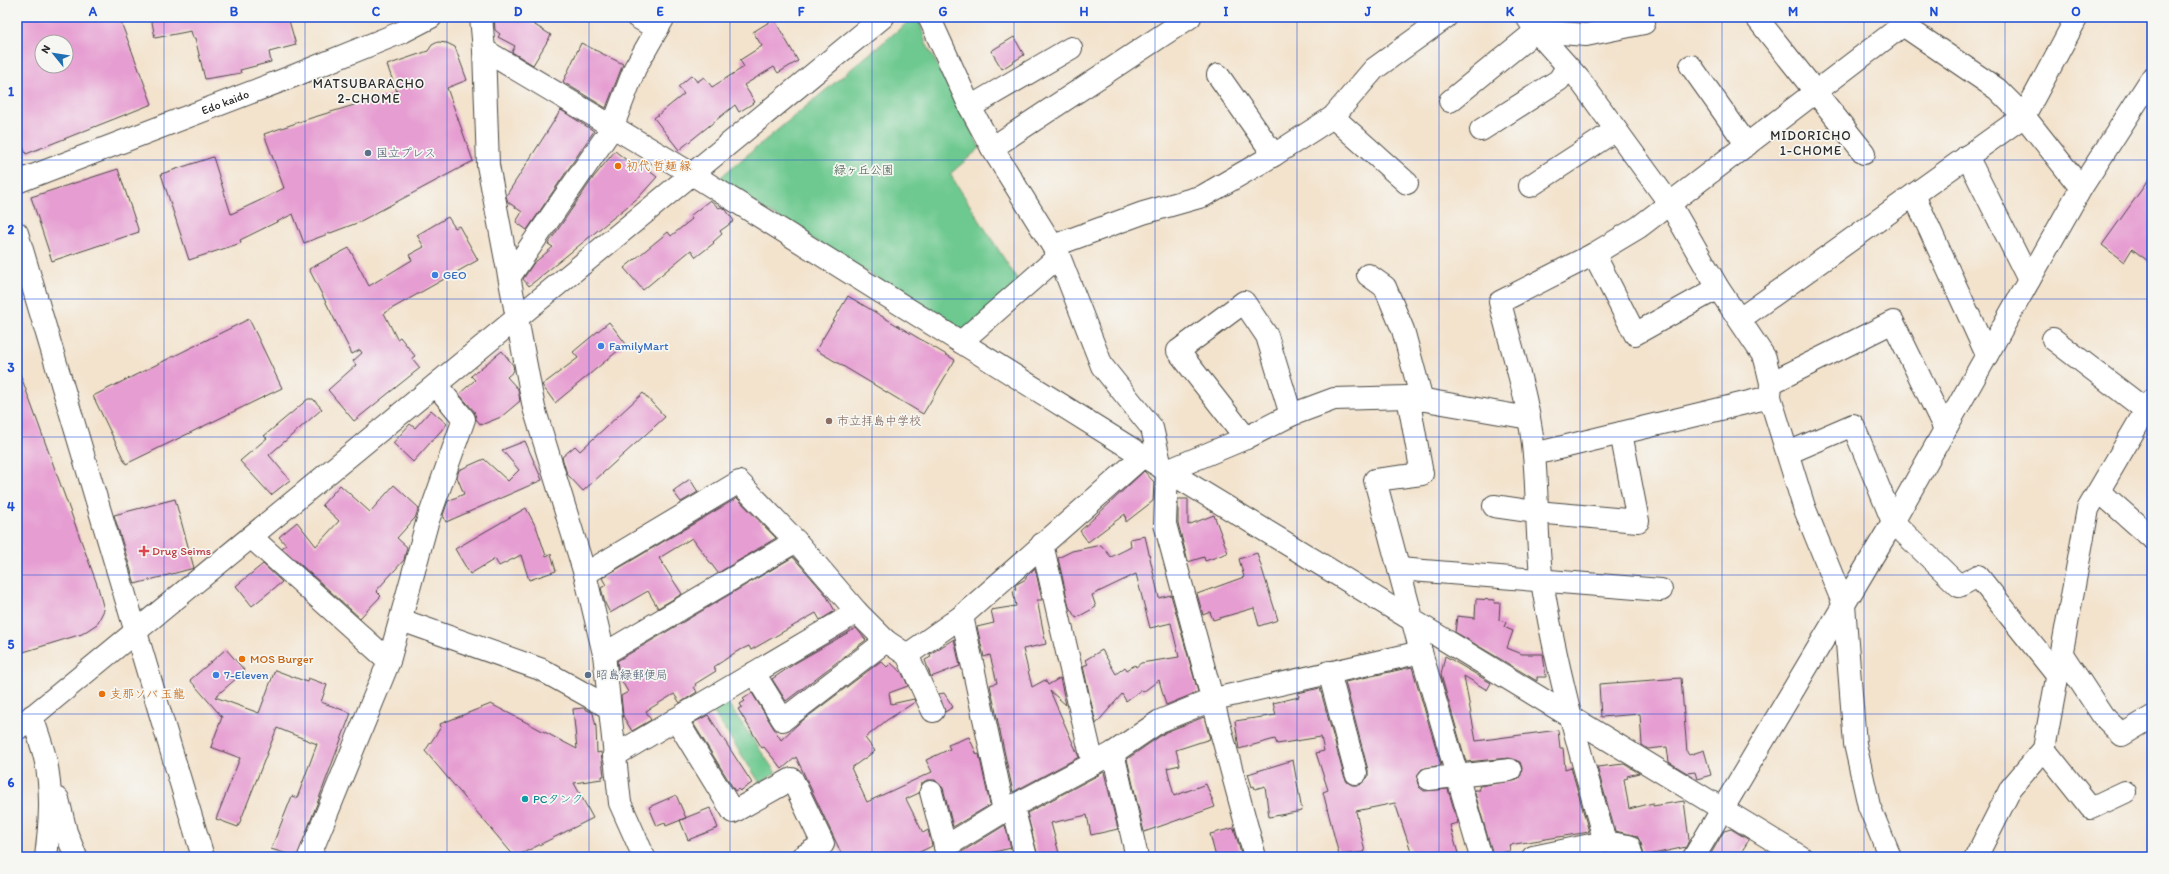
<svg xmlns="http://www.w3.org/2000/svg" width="2169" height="874" font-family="Itim,'Klee One',sans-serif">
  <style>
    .green { fill: #6ec990; stroke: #4c7a5e }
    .building { fill: #e69dd1; fill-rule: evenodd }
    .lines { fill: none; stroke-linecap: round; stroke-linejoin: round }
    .minor-casing { stroke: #494743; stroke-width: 24 }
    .minor { stroke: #fff; stroke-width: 22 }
    .grid { fill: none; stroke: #1d4ed8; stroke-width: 1; stroke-opacity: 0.55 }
    .service-dot { fill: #5c6f8a; stroke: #f6f6f2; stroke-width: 1.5 }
    .food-dot { fill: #e8710a; stroke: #f6f6f2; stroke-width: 1.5 }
    .shop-dot { fill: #3f7fe0; stroke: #f6f6f2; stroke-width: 1.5 }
    .education-dot { fill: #8d6e63; stroke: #f6f6f2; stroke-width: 1.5 }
    .health-dot { fill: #e0444e; stroke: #f6f6f2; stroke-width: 1.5 }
    .culture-dot { fill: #0f9aa8; stroke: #f6f6f2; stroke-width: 1.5 }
    .labels { text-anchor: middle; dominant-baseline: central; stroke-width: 3.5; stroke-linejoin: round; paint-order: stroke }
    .street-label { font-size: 12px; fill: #2b2b2b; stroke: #f6f6f2 }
    .service-label { font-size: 12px; fill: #4e5e75; stroke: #f6f6f2; text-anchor: start }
    .food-label { font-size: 12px; fill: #c56008; stroke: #f6f6f2; text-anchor: start }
    .park-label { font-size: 12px; fill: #3f5a49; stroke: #f6f6f2 }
    .shop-label { font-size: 12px; fill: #366cbe; stroke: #f6f6f2; text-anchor: start }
    .education-label { font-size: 12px; fill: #785e54; stroke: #f6f6f2; text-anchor: start }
    .health-label { font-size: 12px; fill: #be3a42; stroke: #f6f6f2; text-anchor: start }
    .culture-label { font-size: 12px; fill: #0d838f; stroke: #f6f6f2; text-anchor: start }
    .neighbourhood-label { font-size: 13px; letter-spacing: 1px; fill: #2b2b2b; stroke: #f6f6f2 }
    .neatline { fill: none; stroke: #1d4ed8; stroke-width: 1.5 }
    .grid-label { font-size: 13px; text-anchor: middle; font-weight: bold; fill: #1d4ed8 }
  </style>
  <rect width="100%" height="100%" fill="#f6f6f2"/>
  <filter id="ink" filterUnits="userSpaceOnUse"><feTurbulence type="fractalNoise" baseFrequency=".025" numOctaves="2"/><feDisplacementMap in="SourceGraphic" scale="8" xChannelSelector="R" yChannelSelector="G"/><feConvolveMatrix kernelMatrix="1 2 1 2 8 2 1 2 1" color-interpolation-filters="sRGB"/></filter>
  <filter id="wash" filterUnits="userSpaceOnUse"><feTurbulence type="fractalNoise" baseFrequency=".012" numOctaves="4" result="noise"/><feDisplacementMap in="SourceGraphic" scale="16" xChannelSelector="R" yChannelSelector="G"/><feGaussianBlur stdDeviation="0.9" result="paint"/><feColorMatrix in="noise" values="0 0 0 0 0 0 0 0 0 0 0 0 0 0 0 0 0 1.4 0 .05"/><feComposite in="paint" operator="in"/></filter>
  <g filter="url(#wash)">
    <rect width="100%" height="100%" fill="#f3e3cd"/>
    <path class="green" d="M914,17H918L926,43L980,148L950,174L1021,285L969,335L717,180Z
      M727,702L776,773L760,783L711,708Z"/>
    <g id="blocks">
      <path class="building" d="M17,17H119L152,104L26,154L17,132ZM42,42H66V66H42Z
        M151,17H288L296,45L269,52L271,62L240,70L241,73L205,79L195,38H193L191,31L155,38Z
        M494,17H522L551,35L533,65L512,52L515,46L498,37L500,34L495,30Z
        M774,19L798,61L778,73L774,67L744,85L755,102L739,112L735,105L679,150L654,118L684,94L678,87L692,75L697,82L704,77L712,87L744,67L740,60L762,46L753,32Z
        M1014,37L1024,55L1002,69L991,51Z
        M438,42L447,43L455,47L467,80L447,88L473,161L357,223L304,243L293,214L240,240L241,243L189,260L161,174L213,157L231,214L263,199L284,188L264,134L308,119L397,92L387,65L428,51L432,45Z
        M581,43L623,64L606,108L563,82Z
        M561,110L594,131L527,230L516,222L522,212L508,202L506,196Z
        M615,151L634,166L638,162L657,177L639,197L529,286L523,279L533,264L553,247L548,244L593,178Z
        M118,169L139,232L52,261L31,197Z
        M2152,175V264L2132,249L2124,262L2102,245Z
        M710,200L719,208L721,207L726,210L734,221L720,231L722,234L713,242L714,243L696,257L691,250L643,290L624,268L668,232L671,236L692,219L690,216Z
        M448,217L455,228L459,226L478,260L384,313L397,339L400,337L415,356L412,358L420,368L354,421L328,390L356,365L353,361L362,353L360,350L352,354L309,269L349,248L369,286L412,260L409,255L424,247L417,235Z
        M848,296L955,360L923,414L816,350Z
        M249,319L282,388L126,464L93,396Z
        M609,322L626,344L555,403L542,385L578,358L573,352Z
        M502,351L513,365L514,371L507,377L518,389L520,401L501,417L481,425L476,419L474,411L459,394L475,380L471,376Z
        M19,371L98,587L104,610L97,624L82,634L17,654V372Z
        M643,393L665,417L583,491L567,474L562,457L575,446L580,451Z
        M308,399H313L322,409L269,455L290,480L271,495L240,461L267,438L264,436Z
        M431,410L447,424L413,462L393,443L410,424L415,428Z
        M525,441L542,480L446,522L443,515L448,501L464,494L457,477L459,470L484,459L508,481L519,470L502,450Z
        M1144,471L1154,482L1153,501L1126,522L1125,514L1088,542L1080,531Z
        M690,479L698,492L681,502L673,491Z
        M340,485L370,512L394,485L419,508L415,518L397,538L407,547L404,560L376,591L381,596L360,618L282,548L286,545L279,537L297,522L316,546L339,521L322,505Z
        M737,498L776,538L718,573L692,538L659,558L682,594L658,608L648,591L610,613L605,603L601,588L606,585L602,578Z
        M175,499L194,568L135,584L114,515Z
        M1178,499H1188V525L1214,515L1228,553L1205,561L1204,557L1188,562L1178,523Z
        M526,508L537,529L546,556L551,554L556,571L529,580L521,555L499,566L495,559L470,574L455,549Z
        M1145,536L1159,598L1171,595L1198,692L1166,705L1159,680L1143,692L1141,690L1126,701L1122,694L1096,724L1083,666L1088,664L1085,660L1102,650L1116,674L1125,667L1127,670L1135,665L1136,667L1141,663L1179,657L1171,623L1150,628L1136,574L1092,595L1096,607L1076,618L1069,607L1058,558L1072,551L1101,545L1111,557L1131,547L1130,539Z
        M1257,553L1278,620L1259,626L1254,608L1213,620L1210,612L1203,615L1197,594L1244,577L1239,559Z
        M793,557L826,595L835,611L820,620L816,613L751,650L749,646L736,652L714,667L716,671L695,684L696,686L694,687L697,692L680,703L674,694L646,711L651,720L632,731L623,716L621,696L628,692L619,676L617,661Z
        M263,564L282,582L252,606L236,586Z
        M1035,568L1042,600H1037L1046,644L1023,649L1032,687L1045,680L1048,685L1060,678L1066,705L1050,691L1079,757L1013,792L990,685L997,683L990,655L984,657L977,627L994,623L991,610L1016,606L1013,591L1016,590L1015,585L1026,579V577Z
        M1476,599L1495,600L1494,603H1500L1499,620L1506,622L1504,627L1513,631L1507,648L1522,654H1543L1546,677H1537V681L1455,632L1457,616L1475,618Z
        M856,628L866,640L786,701L772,679L797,662Z
        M954,639L960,666L931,677L925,660L931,657L930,654Z
        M226,649L245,671L215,697L259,713L275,670L307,682L308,678L327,685L321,702L351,713L297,857L271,849L292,796L297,798L317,744L277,728L238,827L216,819L240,758L211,747L222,717L190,680Z
        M1445,656L1491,683L1487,690L1464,676L1476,741L1558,730L1560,748H1563L1565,769L1571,767L1589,832L1509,845L1510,851L1493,855L1474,790H1480L1479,786L1517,780L1521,775L1522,768L1520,762L1509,758L1466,762L1441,675Z
        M881,661L887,667L891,663L902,673L908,686L889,693L891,704L914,699L915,702L887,720L865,738L875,751L851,768L867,802L932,772L926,760L950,749L948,745L969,737L977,755L979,754L990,805L953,827L943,788L935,780H927L922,783L919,793L906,799L923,833L928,830L932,846L910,857H843L796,757L782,769L764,747L762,748L738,709L742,707L740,704L745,701L743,699L752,693L781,740L798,724Z
        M1412,667L1441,765L1422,769L1418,774L1417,781L1419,787L1424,791L1448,789L1458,823L1450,825L1459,857H1413L1395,803L1356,811L1365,852L1339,855L1323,792L1328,790L1316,753L1324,751L1321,737L1277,744L1275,739L1239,749L1235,721L1276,715L1273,703L1299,697L1298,693L1320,688L1344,776L1347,782L1352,785H1360L1368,777V770L1345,682Z
        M1681,678L1687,752L1689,755L1704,750L1711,775L1697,779L1695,772L1687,773L1669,762L1667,747L1648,749L1642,745L1640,714L1601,717L1599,684Z
        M944,693L953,707L945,712L939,694Z
        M491,704L577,749L573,709L583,708L593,713L596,727L597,753L601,752L604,776H602V779L574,783L593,818L515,857L425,751L441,727L440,724Z
        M708,715L752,783L740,791L738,789L735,791L693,723Z
        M1204,717L1210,739L1176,750L1180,765L1167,768L1174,796L1206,784L1215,807L1144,832L1127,759L1166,732Z
        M1293,760L1302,811L1269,817L1265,786L1255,789L1254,786L1252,787L1248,774Z
        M1624,764L1639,773L1627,776L1628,778L1624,779L1629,809L1653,803V806L1684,801L1689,840L1686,847L1644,856L1641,843L1637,836L1615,831L1597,767Z
        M1104,772L1118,829L1091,835L1087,815L1051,823L1060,857H1038L1027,813Z
        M676,795L686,818L666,826L665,823L657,826L649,807Z
        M710,808L718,828L688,840L680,820Z
        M1005,825L1011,848L986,854L987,857H960V853Z
        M1234,828L1242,857H1216L1210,834Z
        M1731,829L1749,840L1738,857H1709L1724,831Z"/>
    </g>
  </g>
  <g filter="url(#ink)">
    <use href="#blocks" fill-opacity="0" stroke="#494743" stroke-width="1"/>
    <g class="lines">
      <defs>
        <g id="minor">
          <path d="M481,17L484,50L692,174L1143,456L1801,857"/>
          <path d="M637,17L657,29"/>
          <path d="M929,17L970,107L992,148L1059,256L1102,366L1152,428L1161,467"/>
          <path d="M1527,17L1536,31L1579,79L1670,204L1718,288L1765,358L1771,383L1770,397L1804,507L1844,605L1855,744L1869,806L1890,857"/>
          <path d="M1756,17L1864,153"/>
          <path d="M1903,25L1997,89L2024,116L2081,188"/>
          <path d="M484,50L488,165L534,408L585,574L604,654L620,803L644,857"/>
          <path d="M1691,66L1747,145"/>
          <path d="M1218,75L1274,155"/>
          <path d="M1450,101L1536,31L1586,35L1644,23"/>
          <path d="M970,107L1071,48"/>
          <path d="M1333,117L1407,183"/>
          <path d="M1481,130L1559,80L1567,67"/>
          <path d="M992,148L1190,17"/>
          <path d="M1967,156L2029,280"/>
          <path id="s1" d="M17,182L291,77L402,32L431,17"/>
          <path d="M1530,186L1616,130"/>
          <path d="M1914,195L1987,355"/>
          <path d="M17,233L203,857"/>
          <path d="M1053,246L1143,213L1203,196L1274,155L1333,117L1374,69L1446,17"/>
          <path d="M1594,254L1635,334L1718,288"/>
          <path d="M1368,275L1385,287L1403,330L1422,400"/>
          <path d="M510,276L612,128L635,68L664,17"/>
          <path d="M1740,319L2024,116L2077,17"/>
          <path d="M2053,339L2147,411"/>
          <path d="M961,342L1059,256"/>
          <path d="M1771,383L1893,322L1945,429"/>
          <path d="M1408,397L1422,474L1375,480L1421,652L1481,857"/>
          <path d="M1246,438L1178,351L1244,302L1267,336L1291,415"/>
          <path d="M1788,453L1853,425L1893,522L1959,586L1978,576L2057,675"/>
          <path d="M1534,454L1770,397"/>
          <path d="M1167,471L1165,524L1255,857"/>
          <path d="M1167,471L1246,438L1291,415L1334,399L1408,397L1529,418"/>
          <path d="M2099,491L2152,538"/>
          <path d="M1494,506L1536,512L1638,521L1621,433"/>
          <path d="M251,537L389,661"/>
          <path d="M1042,544L1093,764"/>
          <path d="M1399,569L1661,590"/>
          <path d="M585,574L739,482L796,541L857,612L886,641L907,655L933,711"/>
          <path d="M962,616L1004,811"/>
          <path d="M401,620L540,669L610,708"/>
          <path d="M604,654L796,541"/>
          <path d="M2062,654L2103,716L2122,735L2152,717"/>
          <path d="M907,655L962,616L1143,456"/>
          <path d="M1329,672L1356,773"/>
          <path d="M754,673L783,720L886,641"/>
          <path d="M32,716C36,730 42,744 45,758C53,791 50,824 46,857"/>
          <path d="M676,719L733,812L792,779L823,844L802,857"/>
          <path d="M17,729L883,17"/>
          <path d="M2044,749L2091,808L2125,792"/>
          <path d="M1113,753L1137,857"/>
          <path d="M614,756L857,612"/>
          <path d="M1429,779L1510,770"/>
          <path d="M931,792L948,857"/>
          <path d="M58,799L66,832L76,857"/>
          <path d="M1013,807L1026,857"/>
          <path d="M1605,842C1581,756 1556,669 1542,581C1536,539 1538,497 1534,455C1530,403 1512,352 1500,302L1594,254L1639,227L1903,25L1904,17"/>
          <path d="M945,847L1004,811L1113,753L1160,721L1214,699L1421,652"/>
          <path d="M309,857L389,661L427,523L464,419L436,385"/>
          <path d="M1533,857L1605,842L1629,846L1632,857"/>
          <path d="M1694,857L1893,522L2081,188L2152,78"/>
          <path d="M1976,857L2011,788L2044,749L2088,509L2152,400"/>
        </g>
      </defs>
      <use href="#minor" class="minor-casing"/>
      <use href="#minor" class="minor"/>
    </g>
  </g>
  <path class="grid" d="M164,17V857M305,17V857M447,17V857M589,17V857M730,17V857M872,17V857M1014,17V857M1155,17V857M1297,17V857M1439,17V857M1580,17V857M1722,17V857M1864,17V857M2005,17V857M17,160H2152M17,299H2152M17,437H2152M17,575H2152M17,714H2152"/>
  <g class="service-dot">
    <circle cx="368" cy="153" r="4"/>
    <circle cx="588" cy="675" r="4"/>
  </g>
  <g class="food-dot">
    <circle cx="618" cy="166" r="4"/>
    <circle cx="242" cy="659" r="4"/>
    <circle cx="102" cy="694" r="4"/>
  </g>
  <g class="shop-dot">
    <circle cx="435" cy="275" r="4"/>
    <circle cx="601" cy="346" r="4"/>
    <circle cx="216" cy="675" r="4"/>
  </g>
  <circle class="education-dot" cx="829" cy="421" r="4"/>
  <path class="health-dot" d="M142 545h4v4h4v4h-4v4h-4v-4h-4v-4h4z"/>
  <circle class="culture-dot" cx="525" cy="799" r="4"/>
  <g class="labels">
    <g class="street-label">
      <text stroke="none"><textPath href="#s1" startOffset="223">Edo kaido</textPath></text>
    </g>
    <g class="service-label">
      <text x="376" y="153">国立プレス</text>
      <text x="596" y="675">昭島緑郵便局</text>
    </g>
    <g class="food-label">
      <text x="626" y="166">初代 哲麺 縁</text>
      <text x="250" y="659">MOS Burger</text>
      <text x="110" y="694">支那ソバ 玉龍</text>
    </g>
    <g class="park-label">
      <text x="864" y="170">緑ヶ丘公園</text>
    </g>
    <g class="shop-label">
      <text x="443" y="275">GEO</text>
      <text x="609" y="346">FamilyMart</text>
      <text x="224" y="675">7-Eleven</text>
    </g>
    <g class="education-label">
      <text x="837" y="421">市立拝島中学校</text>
    </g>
    <g class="health-label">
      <text x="152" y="551">Drug Seims</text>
    </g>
    <g class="culture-label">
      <text x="533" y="799">PCタンク</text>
    </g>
    <g class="neighbourhood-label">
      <text x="369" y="83">MATSUBARACHO<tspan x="369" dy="15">2-CHOME</tspan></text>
      <text x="1811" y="135">MIDORICHO<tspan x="1811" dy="15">1-CHOME</tspan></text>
    </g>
  </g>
  <rect width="2169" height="874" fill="none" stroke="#f6f6f2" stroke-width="44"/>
  <g transform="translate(54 54) rotate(300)"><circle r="19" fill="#f6f6f2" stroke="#a5a5a2"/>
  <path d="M0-3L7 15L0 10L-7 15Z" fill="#1f6fb2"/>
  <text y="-6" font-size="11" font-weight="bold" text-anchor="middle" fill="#2b2b2b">N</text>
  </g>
  <rect x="22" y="22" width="2125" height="830" class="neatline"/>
  <g class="grid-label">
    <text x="93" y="16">A</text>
    <text x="234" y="16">B</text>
    <text x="376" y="16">C</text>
    <text x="518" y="16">D</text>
    <text x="660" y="16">E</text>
    <text x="801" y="16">F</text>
    <text x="943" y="16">G</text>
    <text x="1084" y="16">H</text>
    <text x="1226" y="16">I</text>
    <text x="1368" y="16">J</text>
    <text x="1510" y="16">K</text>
    <text x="1651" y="16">L</text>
    <text x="1793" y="16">M</text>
    <text x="1934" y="16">N</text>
    <text x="2076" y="16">O</text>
    <text x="11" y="96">1</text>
    <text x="11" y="234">2</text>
    <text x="11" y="372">3</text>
    <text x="11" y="511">4</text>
    <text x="11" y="649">5</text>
    <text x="11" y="787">6</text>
  </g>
</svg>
